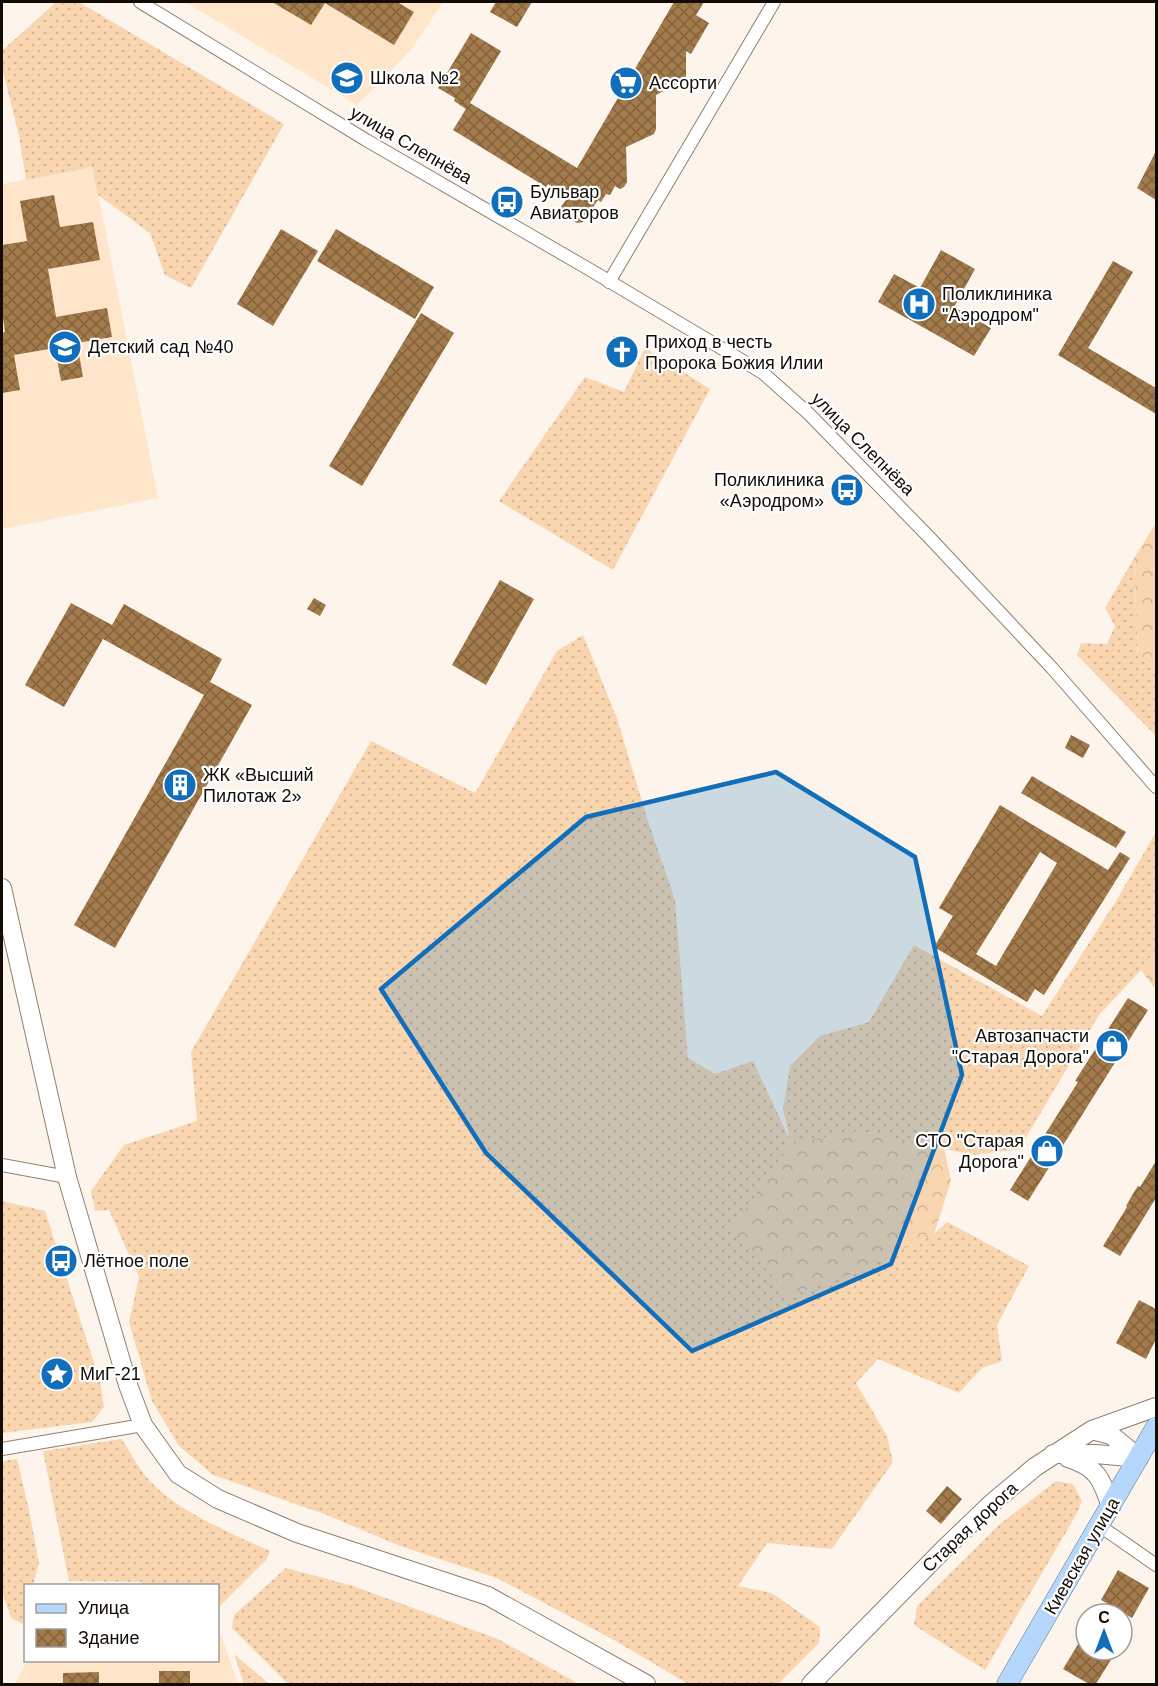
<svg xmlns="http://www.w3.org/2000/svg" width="1158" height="1686" font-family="Arial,sans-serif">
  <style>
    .built { fill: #ffe6ca }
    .grass { fill: url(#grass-dots) }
    .forest { fill: url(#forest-crowns) }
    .building { fill: url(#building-cross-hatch); fill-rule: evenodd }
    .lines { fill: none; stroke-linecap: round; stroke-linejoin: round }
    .street-casing { stroke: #92806d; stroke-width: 14 }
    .secondary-casing { stroke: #92806d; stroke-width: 20 }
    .primary-casing { stroke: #5b7ea4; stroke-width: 21 }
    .street { stroke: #fff; stroke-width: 12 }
    .secondary { stroke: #fff; stroke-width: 18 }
    .primary { stroke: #b4d7fb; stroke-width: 20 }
    .marked { fill: #106eba; fill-opacity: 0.2; stroke: #106eba; stroke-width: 4.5; stroke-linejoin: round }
    .labels { text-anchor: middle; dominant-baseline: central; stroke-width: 4.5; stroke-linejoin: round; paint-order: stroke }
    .poi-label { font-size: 18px; fill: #120c05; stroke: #fff; text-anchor: start }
    .street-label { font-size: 18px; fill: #120c05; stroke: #fff }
  </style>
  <defs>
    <pattern id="grass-dots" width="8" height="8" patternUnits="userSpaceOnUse" patternTransform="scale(1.5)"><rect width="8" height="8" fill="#f9d6b0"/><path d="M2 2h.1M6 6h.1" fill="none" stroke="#d4b696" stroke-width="1.8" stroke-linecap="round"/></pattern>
    <pattern id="forest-crowns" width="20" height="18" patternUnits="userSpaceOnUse" patternTransform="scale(1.5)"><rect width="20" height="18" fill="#f9d6b0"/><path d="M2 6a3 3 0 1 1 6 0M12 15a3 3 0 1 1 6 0" fill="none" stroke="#d4b696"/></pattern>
    <pattern id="building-cross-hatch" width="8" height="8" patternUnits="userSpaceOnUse" patternTransform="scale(1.5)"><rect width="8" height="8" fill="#a37a4b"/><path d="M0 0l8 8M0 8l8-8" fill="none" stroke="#83623c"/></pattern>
  </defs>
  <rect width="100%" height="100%" fill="#fdf4ec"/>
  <path class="built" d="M185,2H443L411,50L357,105Z
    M93,167L158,498L2,529V184Z
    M218,1633L221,1635L238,1684H15L27,1661L218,1660Z"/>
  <path class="grass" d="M56,2H79L284,124L191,288L165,275L150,233L98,195L92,167L26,180L19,136L2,67V51Z
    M645,348L710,389L613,570L499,501L585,377L624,392Z
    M1134,558L1138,658L1156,668V736L1077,655L1081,643L1107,644L1115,626L1105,608Z
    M583,635L617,718L647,818L675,900L688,1058L715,1074L753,1061L790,1140L783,1109L790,1066L820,1036L869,1022L914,945L1042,1016L1116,901L1156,832V950L1141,970L1099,1015L1019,1149L974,1155L857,1131L790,1296L852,1274L934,1234L947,1222L1029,1266L997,1325L1002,1361L982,1368L959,1393L878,1359L856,1383L887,1436L893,1462L832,1549L767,1543L738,1586L772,1593L820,1627L819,1643L778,1684H688L614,1640L497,1578L400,1546L327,1515L213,1475L179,1446L152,1401L129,1322L139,1277L109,1210L95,1211L91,1191L124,1145L197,1121L191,1052L371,741L475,793L557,651Z
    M2,1201L45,1211L100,1381L104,1407L92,1422L2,1433Z
    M121,1439C130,1450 135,1463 144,1474C171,1509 230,1533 270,1551L266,1560L218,1608V1586H143L142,1582L69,1581L43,1451Z
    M17,1459L29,1510L39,1563L33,1585L26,1586L25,1613L23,1624L11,1618L2,1592V1461Z
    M1056,1481L1073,1484L1082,1501L1076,1515L985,1670L914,1625L917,1606L1000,1524Z
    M286,1568L353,1586L498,1639L579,1684H288L232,1628L234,1615Z
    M234,1654L269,1684H244Z"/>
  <path class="forest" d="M1156,523V668L1138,658L1134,558Z
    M1156,950V990L1141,970Z
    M857,1131L944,1148L951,1181L934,1234L852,1274L790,1296L731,1230L791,1144Z"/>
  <path class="building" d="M272,2H397L414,12L394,45L325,3L311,25Z
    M496,2H532L517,27L490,12Z
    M674,2H704L696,15L709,23L691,54L686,51V77L683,81L656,95V129L654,134L626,147L627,182L624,187L620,189L615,186L610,195L606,194L601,202L598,200L583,222L577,223L562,214L561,207L568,197L548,184L546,187L453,130L466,109L454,101L455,98L438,88L471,33L501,51L470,103L577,168Z
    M1156,151V200L1137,188Z
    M54,195L60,227L93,222L100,260L48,269L56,317L107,308L112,337L77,343L83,377L61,381L55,348L14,355L20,390L2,393V333L5,332L2,310V245L27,241L20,201Z
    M281,229L318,251L273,326L237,304Z
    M336,229L434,287L415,319L317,261Z
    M941,250L975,269L954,307L991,328L974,356L878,302L894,274L920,288Z
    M1113,261L1133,272L1088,348L1156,388V414L1058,355Z
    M421,313L454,333L362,486L329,466Z
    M614,336L639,350L629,367L605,353Z
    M500,580L534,599L486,685L452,665Z
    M314,598L326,605L320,616L307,609Z
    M71,603L112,625L124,604L222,659L210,682L252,705L115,948L74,925L204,695L103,639L64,707L25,685Z
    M1071,735L1090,745L1083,758L1065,748Z
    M1032,776L1126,832L1116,848L1021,793Z
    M1000,805L1108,870L1120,852L1130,858L1044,995L1035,989L1027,1002L934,947L953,916L939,908ZM1040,852L1057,863L996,966L976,954Z
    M1128,998L1148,1010L1028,1201L1010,1190L1078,1082L1075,1081Z
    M1156,1161V1198L1120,1256L1103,1246L1127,1207L1126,1206L1134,1192L1138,1186L1140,1187Z
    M1139,1300L1156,1309V1339L1146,1359L1116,1343Z
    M947,1486L962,1499L941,1524L926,1511Z
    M1118,1570L1149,1588L1132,1618L1101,1600Z
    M1086,1631V1650H1099L1112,1658L1096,1684H1089L1063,1669Z
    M159,1671H190V1684H159Z
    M99,1672V1684H63V1673Z"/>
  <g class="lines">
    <defs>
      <path id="street" d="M140,2L366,140L587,268L763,373L809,414L928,536L1052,668L1156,787
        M609,282L774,2
        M2,1165L67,1177
        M2,1449L143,1425
        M1100,1526L1156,1565"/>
      <path id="secondary" d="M2,888L67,1177L128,1385L143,1425L178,1474L218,1499L297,1533L488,1596L646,1684
        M1092,1430L1111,1435L1139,1458
        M1053,1454H1096L1139,1458
        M1068,1458C1097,1467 1102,1479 1111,1507
        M811,1684L944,1549L992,1503L1035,1467L1092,1430L1156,1407"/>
      <path id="primary" d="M1007,1684L1156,1427"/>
    </defs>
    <use href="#street" class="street-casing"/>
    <use href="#secondary" class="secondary-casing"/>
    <use href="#primary" class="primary-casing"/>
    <use href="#street" class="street"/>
    <use href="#secondary" class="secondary"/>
    <use href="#primary" class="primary"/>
  </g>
  <path class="marked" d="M776,772L915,857L962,1075L891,1264L692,1351L486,1153L381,989L586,817Z"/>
  <defs>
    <symbol id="school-disc" viewBox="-11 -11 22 22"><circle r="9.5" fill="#106eba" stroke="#fff"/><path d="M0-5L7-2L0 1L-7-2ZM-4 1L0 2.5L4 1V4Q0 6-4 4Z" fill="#fff"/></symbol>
    <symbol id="supermarket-disc" viewBox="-11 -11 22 22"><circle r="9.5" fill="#106eba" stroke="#fff"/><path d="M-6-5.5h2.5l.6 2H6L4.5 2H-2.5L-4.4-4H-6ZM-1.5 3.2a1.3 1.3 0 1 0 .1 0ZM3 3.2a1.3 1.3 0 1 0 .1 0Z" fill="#fff"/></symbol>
    <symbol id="bus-disc" viewBox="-11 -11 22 22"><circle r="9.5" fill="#106eba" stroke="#fff"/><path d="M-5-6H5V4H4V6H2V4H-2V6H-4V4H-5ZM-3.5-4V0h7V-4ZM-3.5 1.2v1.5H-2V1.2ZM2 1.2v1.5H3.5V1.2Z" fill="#fff"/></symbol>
    <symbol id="hospital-disc" viewBox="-11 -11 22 22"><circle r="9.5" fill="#106eba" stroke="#fff"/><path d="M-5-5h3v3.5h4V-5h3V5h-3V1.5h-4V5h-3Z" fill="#fff"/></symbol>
    <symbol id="church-disc" viewBox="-11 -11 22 22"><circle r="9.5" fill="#106eba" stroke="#fff"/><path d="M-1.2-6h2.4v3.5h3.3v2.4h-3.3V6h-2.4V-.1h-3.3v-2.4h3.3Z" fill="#fff"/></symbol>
    <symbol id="building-disc" viewBox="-11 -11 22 22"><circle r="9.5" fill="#106eba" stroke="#fff"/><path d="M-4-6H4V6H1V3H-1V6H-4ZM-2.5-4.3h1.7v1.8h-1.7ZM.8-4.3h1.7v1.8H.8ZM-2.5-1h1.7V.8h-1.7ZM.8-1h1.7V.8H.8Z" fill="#fff"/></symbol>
    <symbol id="shop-disc" viewBox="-11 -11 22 22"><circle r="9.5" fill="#106eba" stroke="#fff"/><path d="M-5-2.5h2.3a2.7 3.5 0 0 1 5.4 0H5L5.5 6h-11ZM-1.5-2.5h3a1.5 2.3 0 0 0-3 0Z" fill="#fff"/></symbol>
    <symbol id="sight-disc" viewBox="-11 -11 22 22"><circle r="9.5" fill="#106eba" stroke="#fff"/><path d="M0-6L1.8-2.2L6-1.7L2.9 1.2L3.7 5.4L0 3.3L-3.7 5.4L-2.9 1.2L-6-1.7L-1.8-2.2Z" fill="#fff"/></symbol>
  </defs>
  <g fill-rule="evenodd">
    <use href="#school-disc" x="328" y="59" width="38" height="38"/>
    <use href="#supermarket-disc" x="607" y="64" width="38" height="38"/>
    <use href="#bus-disc" x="488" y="183" width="38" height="38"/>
    <use href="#hospital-disc" x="900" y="285" width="38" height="38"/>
    <use href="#school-disc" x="46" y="328" width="38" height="38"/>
    <use href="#church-disc" x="603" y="333" width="38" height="38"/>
    <use href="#bus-disc" x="828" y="471" width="38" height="38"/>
    <use href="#building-disc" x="161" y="766" width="38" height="38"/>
    <use href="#shop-disc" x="1093" y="1027" width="38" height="38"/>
    <use href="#shop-disc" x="1028" y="1132" width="38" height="38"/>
    <use href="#bus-disc" x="42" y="1242" width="38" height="38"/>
    <use href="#sight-disc" x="38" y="1355" width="38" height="38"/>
  </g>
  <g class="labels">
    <g class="poi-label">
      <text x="370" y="78">Школа №2</text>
      <text x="649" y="83">Ассорти</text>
      <text x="530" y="192">Бульвар<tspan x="530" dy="21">Авиаторов</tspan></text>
      <text x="942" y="294">Поликлиника<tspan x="942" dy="21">"Аэродром"</tspan></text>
      <text x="645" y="342">Приход в честь<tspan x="645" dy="21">Пророка Божия Илии</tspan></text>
      <text x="88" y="347">Детский сад №40</text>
      <text x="824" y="480" text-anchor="end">Поликлиника<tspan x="824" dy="21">«Аэродром»</tspan></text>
      <text x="203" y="775">ЖК «Высший<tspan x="203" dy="21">Пилотаж 2»</tspan></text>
      <text x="1089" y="1036" text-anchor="end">Автозапчасти<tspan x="1089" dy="21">"Старая Дорога"</tspan></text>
      <text x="1024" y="1141" text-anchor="end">СТО "Старая<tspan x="1024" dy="21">Дорога"</tspan></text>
      <text x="84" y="1261">Лётное поле</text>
      <text x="80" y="1374">МиГ-21</text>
    </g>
    <g class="street-label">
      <text transform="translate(411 145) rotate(30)">улица Слепнёва</text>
      <text transform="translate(863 444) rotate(45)">улица Слепнёва</text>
      <text transform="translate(970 1527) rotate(-43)">Старая дорога</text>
      <text transform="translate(1082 1556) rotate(-60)">Киевская улица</text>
    </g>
  </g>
  <rect width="1158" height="1686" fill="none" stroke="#120c05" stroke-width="6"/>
  <rect x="24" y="1584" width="195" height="78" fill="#ffffff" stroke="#a09e9b" stroke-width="1.5"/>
  <rect x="36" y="1604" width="30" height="9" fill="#b4d7fb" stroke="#a09e9b" stroke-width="1.5"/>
  <text x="78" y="1614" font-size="18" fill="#120c05">Улица</text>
  <rect x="36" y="1629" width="30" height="18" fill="url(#building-cross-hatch)" stroke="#a09e9b" stroke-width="1.5"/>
  <text x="78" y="1644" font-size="18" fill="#120c05">Здание</text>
  <g transform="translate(1104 1632)"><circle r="28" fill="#ffffff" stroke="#a09e9b" stroke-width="1.5"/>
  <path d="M0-4.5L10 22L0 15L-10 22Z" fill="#106eba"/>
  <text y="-9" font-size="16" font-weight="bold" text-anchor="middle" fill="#120c05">С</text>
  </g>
</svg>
